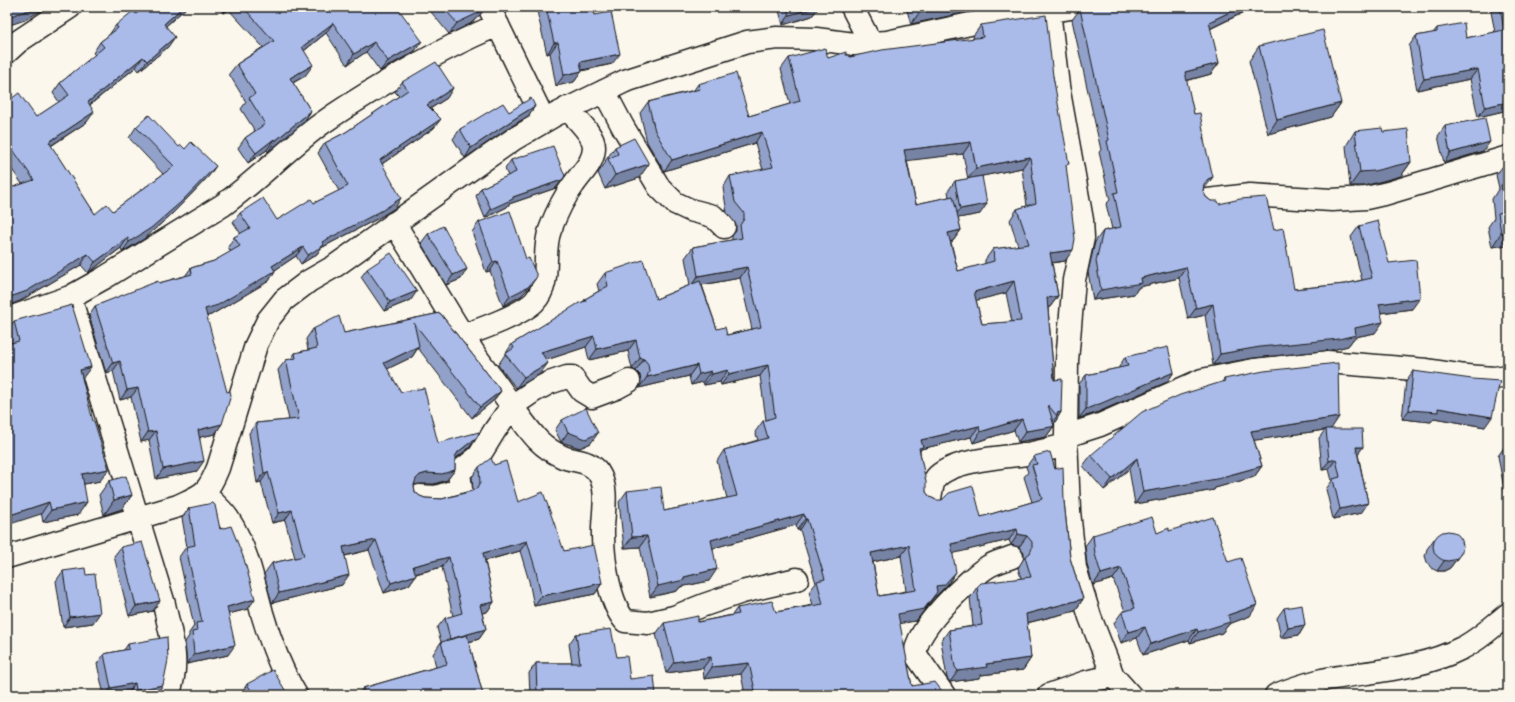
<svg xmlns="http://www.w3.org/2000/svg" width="1515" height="702" font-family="'Comic Neue',sans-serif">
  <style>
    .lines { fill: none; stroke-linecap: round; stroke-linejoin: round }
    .minor-casing { stroke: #1c1c1c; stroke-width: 25 }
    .minor { stroke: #fbf7ec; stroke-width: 22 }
    .wall { fill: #92a1c9; stroke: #1c1c1c; fill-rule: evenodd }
    .shaded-wall { fill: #7783a4; stroke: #1c1c1c }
    .building { fill: #aabbea; stroke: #1c1c1c; fill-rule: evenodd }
  </style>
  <rect width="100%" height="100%" fill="#fbf7ec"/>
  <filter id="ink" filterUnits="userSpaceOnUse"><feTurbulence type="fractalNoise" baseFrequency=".025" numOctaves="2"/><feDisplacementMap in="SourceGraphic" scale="8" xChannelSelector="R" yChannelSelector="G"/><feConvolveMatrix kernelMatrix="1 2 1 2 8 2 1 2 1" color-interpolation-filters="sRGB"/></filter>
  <g filter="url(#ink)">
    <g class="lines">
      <defs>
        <path id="minor" d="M489,7L544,120
          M852,7L871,44
          M1049,11L1058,86L1082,220L1083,238L1074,280L1067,361L1066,436L1069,511L1075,568L1090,617L1113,676L1130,695
          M7,52L19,41L70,7
          M604,91L623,127L659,187L675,203L690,210L713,216L724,227
          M1208,200L1250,195L1332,200L1366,198L1388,193L1508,157
          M394,223C420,264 444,306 470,347C479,362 490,375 500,389C512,406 524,425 538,440C545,447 554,453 563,457C576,462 589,460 598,472C610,490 602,515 603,535C603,560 609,602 625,621L648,623L674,617L704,605L742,592L797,579
          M70,297L164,604C171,637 181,662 168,695
          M7,319L70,297L104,278L223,205C258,180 287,149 321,124C342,109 363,96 385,83C422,61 459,41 498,25
          M463,335C480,330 522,314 534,302C553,282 541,253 550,230C556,214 564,197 574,184C582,172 594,163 594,147C594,134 575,118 567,108
          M1066,436L1100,425L1202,380L1254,370L1327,362L1427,370L1466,376L1494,378L1508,376
          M204,494C213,502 223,510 229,520C246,546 254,583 262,613C270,640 281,670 296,695
          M419,496L436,497L461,489L459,472L479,456L495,430L512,406L534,391L549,383L567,377H572L582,391L592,397L616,388L629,381
          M930,499C931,492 932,483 936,478C951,460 1004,457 1027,454C1040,452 1053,448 1066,445
          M7,557L178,506C203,494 207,495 218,468L256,345L268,320L284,300L309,281L335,266L485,159L514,139L555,115L625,81L747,42L777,38L816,39L854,44L887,42L970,24L1077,7
          M944,695L918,658C917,656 916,654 916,652C915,630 970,577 989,566C996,562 1005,560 1012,557
          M1049,695L1086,682L1113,676
          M1276,695C1291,689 1307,684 1322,680C1369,671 1419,670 1462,648C1479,640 1493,626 1508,614"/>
      </defs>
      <use href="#minor" class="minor-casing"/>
      <use href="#minor" class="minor"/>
    </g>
    <path class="wall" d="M187,7L166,26L168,47L139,71L136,67L90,105L87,122L51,146L95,214L113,211L163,174L129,138L136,127L179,147L209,176L174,212L144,239L122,252L121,248L88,273L81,265L20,301L22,184L7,162V102L36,117L59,102L53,93L60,83L95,55L93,53L100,42L109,35L116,25L136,14Z
      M219,7H397L415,51L380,71L366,52L347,65L326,33L304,51L305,76L293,83L311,111L304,122L268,152L267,150L248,163L238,148L245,138L255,131L241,109L246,102L229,74L237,64L263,47L229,10L223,13Z
      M427,7H486L479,16L470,24L449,34Z
      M536,7H593L595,15L612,64L582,71L574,82L556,86L550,53L547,54Z
      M778,7H819L812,16L783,25Z
      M906,7H997L968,12L911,24Z
      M1490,7H1508V110L1478,117L1470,79L1417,90L1409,46L1416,36L1433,33L1437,28L1466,38L1495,32Z
      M1253,8L1210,29L1219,63L1211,74L1186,81L1194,114L1204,138L1205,188L1204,189L1203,191L1206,197L1211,201L1274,230L1294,289L1345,284L1362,280L1351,237L1359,226L1389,263L1412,309L1381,313L1375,333L1355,337L1348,346L1332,350L1253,358L1213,365L1205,315L1188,319L1179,278L1139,287L1134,294L1093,300L1088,272L1095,242L1103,231L1112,229L1106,204L1110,200L1099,152L1101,150L1072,20L1080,9Z
      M981,25L1053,76L1066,168L1065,261L1052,263L1058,296L1050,307H1048L1054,380L1061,412L1054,424V426L1046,437L1018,442L1014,430L973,443L971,437L921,449L920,451L926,492L930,497L936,500L981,517L1032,502L1024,477L1028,472L1026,467L1034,456L1064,501L1070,558L1083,599L1075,611L1027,623L1031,658L1023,670L981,675L979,678L950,682L947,678L941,641L949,630L973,626L970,598L977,587L1021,578L1018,568L1024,558V553L1019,547L1011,545L1009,540L953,553L948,584L936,596H935L916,621L899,623L912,686L945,695H745L741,674L704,679L703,668L666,673L656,634L664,623L698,622L732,615L737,608L776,612L813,605L809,592L816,583L800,530H797L796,525L713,548L709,581L680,587L677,591L650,597L640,547L624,548L619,502L627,491L664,511L727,498L717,461L724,450L758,440L755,432L763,421L766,420L760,376L721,385L720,382L704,385L703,382L691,385L689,376L639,388L641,382L640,375L636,371L632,369L628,351L589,360L586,347L546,360L540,374L516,388L498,365L512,344L584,301L585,299L599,291L597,284L605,273L656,299L690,285L685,258L693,247L732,240V236L736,231V224L727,213L723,188L730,176L763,170L755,143L664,171L647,142L640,113L648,102L694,90L698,84L749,116L790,104L781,69L789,58H828L846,55L850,57L974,39L973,36ZM963,154L968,179L955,181L948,191L949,197L916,204L907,160ZM1022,168L1027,206L1017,209L1010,220L1018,246L993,249L985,260V264L958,271L951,242L953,241L961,230L958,218L980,214L982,176ZM740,278L752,329L727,335L717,329L702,285ZM1006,293L1012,322L982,324L976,300ZM901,556L906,591L879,596L873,562Z
      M1259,46L1341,103L1331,117L1268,134L1249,61Z
      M402,82L447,98L430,109L434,128L382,164L395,208L377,219L321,248L317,254L301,264L296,256L275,270L269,281L211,315L207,316L215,434L200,437L197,471L156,479L149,440L141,442L131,397L120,400L113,371L106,373L89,315L95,306L159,283L185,276L191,268L214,261L231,252L228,247L234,237L241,234L233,222L240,213L277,220L314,203L339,191L318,153L325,143L346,132L399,96L395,92Z
      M535,106L528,116L507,129L465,158L453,139L460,129L509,112Z
      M1445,126L1483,151L1444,163L1438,136Z
      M1355,131L1383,132L1411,162L1401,176L1364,186H1350L1346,146Z
      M615,147L639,178L605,189L598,173L606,162L605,161Z
      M511,160L556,188L509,204L507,207L485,218L476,196L481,188L508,176L505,169Z
      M1508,161V245L1492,247L1488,227L1494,218L1492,199L1499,188L1496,175L1506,162Z
      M479,222L526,259L529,288L521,296L503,306L490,271L486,272L472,232Z
      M428,234L461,279L446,285L421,243Z
      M367,269L411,300L384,311L361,277Z
      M440,313L501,391L493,401L472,418L418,348L412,357L387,369L401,392L438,443L477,437L469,448L455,459V470L447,480L434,484H420L414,485L415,492L420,496L425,498L442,499L473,490L472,477L479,467L494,465L518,502L564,551L602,583L595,594L534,606L529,581L520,551L485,561L494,602L487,612L482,613L486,629L479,639L469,642L483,695L359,693L363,688L436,667L433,654L441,642L437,628L445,618L453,616L442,567L416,574V575L409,585L384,593L369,550L345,556L342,585L272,603L264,574L272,563L295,558L285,520L272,523L261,482L257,483L249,433L256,423L289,420L278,370L286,360L291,359L295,353L308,350L306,339L313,329L344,333Z
      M14,321L83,379L100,481L84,484L78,515L43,522L7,339V330Z
      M1125,357L1174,372L1167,382L1096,413L1079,418V384L1086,375L1119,368V367Z
      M1413,371L1485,427L1434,418L1431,422L1402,419L1406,381Z
      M1224,379L1331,429L1358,454L1368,503L1361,513L1333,519L1326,489L1332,481L1329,469L1322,470L1319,438L1325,430L1254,440L1262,466L1254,477L1215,488L1214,490L1135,504L1129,469L1104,490L1083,466L1091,455L1222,382Z
      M562,420L591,443L580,448L561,442L555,430Z
      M1508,445V505H1507L1498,456L1505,446Z
      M109,481L132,495L122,509L104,515L99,495Z
      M189,508L220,529L248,609L228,614V655L187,664L185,642L189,636V633L194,626L179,557L186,547H187L182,518Z
      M1169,531L1228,562L1250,616L1229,624L1222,633L1190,643L1189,640L1143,655L1137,638L1121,643L1114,623L1122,612L1125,611L1113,579L1093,585L1087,565L1085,546L1093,535L1157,533Z
      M1434,539L1461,553L1450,568L1444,571H1437L1431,568L1427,562L1425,556L1427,549Z
      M121,547L153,611L129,616L114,556Z
      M63,571L93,623L63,627L56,581Z
      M1284,608L1305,625L1299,635L1281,638L1277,618Z
      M576,634L617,657L630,679L656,695H530L529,673L536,663H572L569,644Z
      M128,644L156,695H128V693L118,695H104L97,664L104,654L124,650Z
      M247,684L288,695H247L244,689Z"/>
    <path class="shaded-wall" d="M36,7H47L25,20L7,26V17Z
      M183,7H187L157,34L164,24Z
      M227,7H230L229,10L223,13Z
      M485,7H486L479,16L470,24L449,34L457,23Z
      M818,7H819L812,16L783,25L789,15Z
      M947,7H997L968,12L911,24L919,13Z
      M1240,7H1254L1201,33L1209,22Z
      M333,23L326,33L295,58L302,47Z
      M175,37L168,47L139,71L147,61Z
      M422,41L415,51L380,71L388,61Z
      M374,42L366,52L347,65L354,54Z
      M558,42L550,53L547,54L554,43Z
      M620,54L612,64L572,72L580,62Z
      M143,57L136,67L81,112L88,102Z
      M1219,63L1211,74L1177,83L1185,72Z
      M313,65L305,76L283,88L290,78Z
      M1478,69L1470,79L1417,90L1424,79Z
      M582,71L574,82L556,86L564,75Z
      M453,88L447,98L420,115L427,105Z
      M1508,102V110L1478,117L1485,107Z
      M1341,103L1331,117L1268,134L1277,120Z
      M535,106L528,116L507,129L465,158L471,148L514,119Z
      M311,111L304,122L268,152L275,141Z
      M94,112L87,122L41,152L49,142Z
      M441,119L434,128L373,170L380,160Z
      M762,132L755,143L664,171L672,160Z
      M274,139L267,150L248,163L256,153Z
      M971,142L963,154L896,162L904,150Z
      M1490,142L1483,151L1444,163L1450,153Z
      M1030,157L1022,168L968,179L976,168Z
      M1411,162L1401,176L1364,186H1350L1360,172Z
      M649,164L639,178L605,189L615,175Z
      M216,166L209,176L174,212L144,239L122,252L129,242Z
      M1213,177L1205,188L1200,190L1208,179Z
      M562,180L556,188L509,204L507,207L485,218L491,209L513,197Z
      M401,198L395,208L377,219L321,248L317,254L301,264L308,255L322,242Z
      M987,204L980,214L953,219L960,209Z
      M961,230L953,241L941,244L948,233Z
      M1508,232V245L1492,247L1501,233Z
      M128,238L121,248L88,273L95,262Z
      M303,247L296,256L266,276L272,266Z
      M1073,250L1065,261L1042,264L1050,253Z
      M88,254L81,265L20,301L7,306V300L10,297Z
      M497,261L490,271L486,272L493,262Z
      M747,267L740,278L690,287L698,276Z
      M1186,267L1179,278L1139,287L1134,294L1093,300L1101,290L1141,278Z
      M467,269L461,279L446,285L453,275Z
      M275,271L269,281L211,315L198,318L205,309Z
      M536,278L529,288L521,296L503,306L510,296Z
      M1014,281L1006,293L966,303L974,292Z
      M417,291L411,300L384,311L390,302Z
      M1058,296L1050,307L1039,309L1047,298Z
      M1420,298L1412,309L1371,314L1379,304Z
      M1213,304L1205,315L1188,319L1196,308Z
      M1383,322L1375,333L1355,337L1348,346L1332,350L1253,358L1213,365L1220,354Z
      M594,336L586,347L534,364L541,352Z
      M636,340L628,351L589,360L597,349Z
      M419,346L412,357L377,374L384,363Z
      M640,358L644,359L636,371L632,369Z
      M120,361L113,371L106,373L113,363Z
      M548,363L540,374L516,388L524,377Z
      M697,365L689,376L639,388L647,377Z
      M768,365L760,376L721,385L729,374Z
      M91,367L82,379L80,370Z
      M728,370L720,382L704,385L712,374Z
      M711,371L703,382L691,385L699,374Z
      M1174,372L1167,382L1096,413L1079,418L1086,409Z
      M138,388L131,397L120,400L127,390Z
      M501,391L493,401L472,418L480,407Z
      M1438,408L1492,417L1485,427L1434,418L1431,422L1402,419L1409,410Z
      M1061,412L1054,424H1051L1057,416V413Z
      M1339,417L1331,429L1243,442L1251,431Z
      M1022,419L1014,430L973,443L980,432Z
      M222,424L215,434L192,439L198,430Z
      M979,426L971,437L921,449L915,458L921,440Z
      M1054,426L1046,437L1018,442L1026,431Z
      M156,431L149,440L141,442L148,432Z
      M568,432L598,433L591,443L580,448L561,442Z
      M477,437L469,448L451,462L458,452Z
      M1356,447H1363L1356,457Z
      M1137,458L1129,469L1104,490L1112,479Z
      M1336,459L1329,469L1322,470L1329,461Z
      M204,461L197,471L156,479L163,469Z
      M1262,466L1254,477L1215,488L1214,490L1135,504L1143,492L1222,477Z
      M109,469L100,481L74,486L82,474Z
      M455,470L447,480L434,484H420L413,485L416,479L420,475L427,473Z
      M268,472L261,482L257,483L264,473Z
      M132,495L122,509L104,515L114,500Z
      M49,502L41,514L7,525V516Z
      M87,502L78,515L43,522L51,510Z
      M1368,503L1361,513L1333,519L1340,509Z
      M292,510L285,520L272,523L279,513Z
      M804,514L796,525L703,551L711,540Z
      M805,519H807L800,530H797Z
      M1017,529L1009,540L943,556L951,544Z
      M1018,534L1027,536L1019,547L1011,545Z
      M647,536L640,547L624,548L632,537Z
      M376,540L369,550L336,558L343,547Z
      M527,541L520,551L476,563L483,553Z
      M909,545L901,556L863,564L871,553Z
      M1461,553L1450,568L1444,571H1437L1444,561Z
      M449,557L442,567L406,576L413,566Z
      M1121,568L1113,579L1093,585L1101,574Z
      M717,569L709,581L680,587L677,591L650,597L658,586L684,577Z
      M956,572L948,584L936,596H935L916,621L890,625L898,614Z
      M349,575L342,585L272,603L279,593Z
      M416,575L409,585L384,593L391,583Z
      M602,583L595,594L534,606L541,596Z
      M255,599L248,609L220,616L227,607Z
      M1083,599L1075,611L1018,625L1026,614Z
      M160,601L153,611L129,616L136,606Z
      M494,602L487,612L473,615L480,605Z
      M1257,605L1250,616L1229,624L1222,633L1190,643L1198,632L1228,615Z
      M100,613L93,623L63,627L70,617Z
      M1305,625L1299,635L1281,638L1288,628Z
      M1145,627L1137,638L1121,643L1128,632Z
      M486,629L479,639L443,649L450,639Z
      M1197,629L1189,640L1143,655L1151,644Z
      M235,645L228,655L187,664L194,654Z
      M711,657L703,668L666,673L674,662Z
      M1031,658L1023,670L981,675L979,678L950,682L958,671L986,664Z
      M749,663L741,674L704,679L712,667Z
      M135,683L128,693L118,695H106L111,688Z
      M163,685L156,695H133L136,690Z"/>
    <path class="building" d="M7,7H36L33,9L7,17Z
      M144,7H183L164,24L175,37L147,61L143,57L88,102L94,112L49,142L95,214L107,204L113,211L174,166L136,127L149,115L179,147L181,145L185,149L191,142L216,166L181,202L151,228L129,242L128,238L95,262L88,254L27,291L10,297L7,300V189L34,180L7,141V102L19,93L36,117L69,95L60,83L104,47L100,42L118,28L116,25L133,11L136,14Z
      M243,7H397L422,41L388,61L374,42L354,54L333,23L302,47L313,65L290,78L311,111L275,141L274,139L256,153L245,138L265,124L249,98L255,94L237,64L274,41Z
      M443,7H485L478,13L457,23Z
      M546,7H593L595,15L611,12L620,54L580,62L582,71L564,75L558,42L554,43Z
      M787,7H818L789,15Z
      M917,7H947L919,13Z
      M1089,7H1240L1209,22L1219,63L1185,72L1194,114L1200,113L1204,136L1203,137L1213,177L1208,179L1204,184L1203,191L1206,197L1211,201H1218L1219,204L1240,199L1266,197L1274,230L1283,228L1294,289L1345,284L1372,278L1359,226L1378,221L1389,263L1416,260L1420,298L1379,304L1383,322L1355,328L1356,335L1339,339L1260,347L1220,354L1213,304L1196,308L1186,267L1141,278L1142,283L1101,290L1096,261L1103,231L1121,227L1114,193L1118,192L1107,141L1109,140L1080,9Z
      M1500,7H1508V102L1485,107L1478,69L1424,79L1416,36L1437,32V28L1464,23L1466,38L1504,30Z
      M1046,15L1053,76L1069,164L1066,165L1075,239L1073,250L1050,253L1058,296L1047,298L1054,380L1062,379L1061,412L1057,413V416L1048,405L1054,426L1051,427L1026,431L1022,419L980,432L979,426L921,440L923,447L919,448L926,482V492L930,497L936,500H942L949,493L973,486L981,517L1042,499L1032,465L1037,464L1034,456L1050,452L1055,469L1063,467L1064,501L1070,558L1083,599L1026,614L1031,658L986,664L987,667L958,671L955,667L949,630L982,625L977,587L981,583L1031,577L1025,557L1030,553L1032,548V542L1027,536L1018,534L1017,529L951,544L956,572L944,585L936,586L937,592L924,609L898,614L912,686L935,682L945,695H756L749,663L712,667L711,657L674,662L664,623L698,616V622L739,614L737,608L772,601L776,612L823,604L817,581L825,579L807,519H805L804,514L711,540L717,569L684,577V580L658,586L647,536L632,537L627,491L661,487L664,511L737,496L724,450L768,438L763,421L775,417L768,365L729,374L728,370L712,374L711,371L699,374L697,365L647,377L649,371L648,364L644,359L640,358L636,340L597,349L594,336L541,352L548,363L524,377L505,354L514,348L512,344L579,303L586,301L585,299L608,286L605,273L643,260L656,299L700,281L717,329L725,327L727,335L761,327L747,267L698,276L693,247L742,238L740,225L744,219V213L735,202L730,176L773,167L762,132L672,160L655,131L648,102L700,89L698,84L736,73L749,116L800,101L789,58L825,48L828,58L846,52V55H849L850,57L882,50L983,37L981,25ZM971,142L976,168L1030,157L1036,203L1017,209L1029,244L993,249L994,261L958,271L948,233L961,230L953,196L916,204L904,150ZM1014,281L1021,321L982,324L974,292ZM909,545L916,590L879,596L871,553Z
      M1323,30L1341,103L1277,120L1259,46Z
      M436,62L453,88L427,105L441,119L380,160L401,198L383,210L322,242L324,245L308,255L303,247L272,266L275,271L218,305L205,309L227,392L230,391L231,395L222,424L198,430L204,461L163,469L156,431L148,432L138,388L127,390L120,361L113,363L95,306L158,281L159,283L192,274L191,268L214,261L240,246L234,237L250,228L240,213L263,198L277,220L311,199L314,203L348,186L325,143L346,132L408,90L402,82Z
      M531,98L535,106L514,119L471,148L460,129L503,103L509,112Z
      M1485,118L1490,142L1450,153L1445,126Z
      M1382,128L1383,132L1408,129L1411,162L1374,171L1360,172L1355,131Z
      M634,138L649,164L615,175L608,159L618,154L615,147Z
      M553,146L565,176L562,180L513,197V199L491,209L481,188L516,172L511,160Z
      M1508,161V172L1506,162Z
      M982,176L987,204L960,209L955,181Z
      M1508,184V232L1501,233L1498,213L1505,212L1501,185Z
      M510,211L526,259L529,258L537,276L536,278L528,287L510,296L497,261L493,262L479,222Z
      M443,226L467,269L453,275L428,234Z
      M391,253L417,291L390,302L367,269Z
      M72,305L91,367L80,370L93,421H94L109,469L82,474L87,502L51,510L49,502L7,516V344L19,341L14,321Z
      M440,313L501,391L480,407L414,323L419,346L384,363L401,392L424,388L438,443L479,432V433L477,437L458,452L455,457V470L442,474L427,473L420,475L416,479L414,485L415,492L420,496L425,498L442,499L472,491L477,488L480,483L479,467L491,458L494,465L506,461L518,502L543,492L564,551L594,545L602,583L541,596L536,571L527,541L483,553L494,602L480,605L486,629L450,639L445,618L462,613L449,557L413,566L416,575L391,583L376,540L343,547L349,575L279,593L272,563L304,556L292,510L279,513L268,472L264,473L256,423L299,419L286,360L296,358L295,353L317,348L313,329L339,316L344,333Z
      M1168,347L1174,372L1102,403L1086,409V375L1128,366L1125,357Z
      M1338,363L1339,417L1251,431L1262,466L1222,477V478L1143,492L1137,458L1112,479L1091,455L1142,412L1180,395L1225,381L1224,379L1264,371Z
      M1413,371L1472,379L1500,381L1492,417L1438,408V412L1409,410Z
      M586,408L598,433L586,439L568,432L562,420Z
      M1326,429H1362L1363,447H1356L1368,503L1340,509L1333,479L1340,477L1336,459L1329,461Z
      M1508,445V463L1505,446Z
      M126,476L132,495L114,500L109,481Z
      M213,503L215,505L220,529L231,526L244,559L255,599L227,607L235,645L194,654L192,632L197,631L196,623L202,622L186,547L195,545L189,508Z
      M1152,517L1157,533L1169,528V531L1213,517L1228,562L1241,558L1257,605L1228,615L1230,622L1198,632L1197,629L1151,644L1145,627L1128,632L1122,612L1135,608L1121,568L1101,574L1095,554L1093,535Z
      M1433 546a15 15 0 1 1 30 0a15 15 0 1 1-30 0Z
      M142,542L160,601L136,606L121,547Z
      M85,568L86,575L95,574L100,613L70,617L63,571Z
      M1302,605L1305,625L1288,628L1284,608Z
      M611,629L617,657L627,656L630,679L654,676L656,695H537L536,663H580L576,634Z
      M467,635L483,695H352L364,692L363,688L447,664L441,642Z
      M167,637L168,660L163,685L136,690L135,683L111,688L104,654L129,649L128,644Z
      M273,670L288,695H254L247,684Z"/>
  </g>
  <rect width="1515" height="702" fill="none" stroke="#fbf7ec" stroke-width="24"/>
  <rect x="12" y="12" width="1491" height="678" fill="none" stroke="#1c1c1c" stroke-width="1.5" filter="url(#ink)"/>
</svg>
